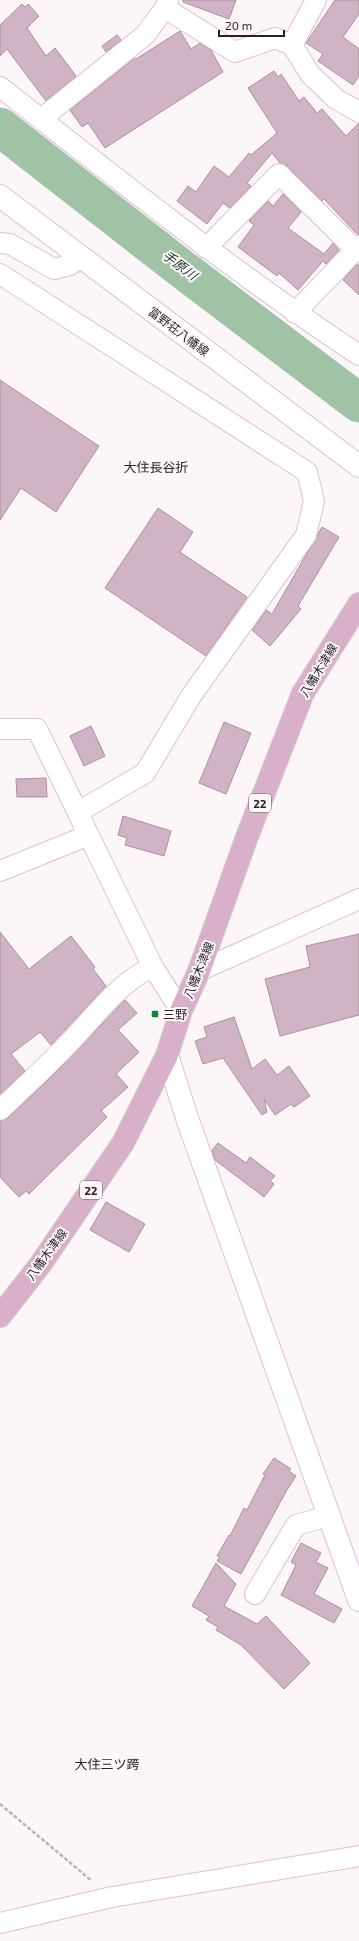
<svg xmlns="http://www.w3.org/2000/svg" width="359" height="1941" font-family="'Exo 2','Noto Sans JP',sans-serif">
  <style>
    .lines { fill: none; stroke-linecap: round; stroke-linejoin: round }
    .river { stroke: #a0c2a5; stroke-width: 39 }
    .building { fill: #d0b3c4; stroke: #ac90a0 }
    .street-casing { stroke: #ddc0d1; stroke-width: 22 }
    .secondary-casing { stroke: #ddc0d1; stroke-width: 24 }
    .primary-casing { stroke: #d5d2d4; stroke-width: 24 }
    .path { stroke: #bab3b7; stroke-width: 2.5; stroke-dasharray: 4 2; stroke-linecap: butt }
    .street { stroke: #fff; stroke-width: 20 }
    .secondary { stroke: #fff; stroke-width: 22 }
    .primary { stroke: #d8b0c9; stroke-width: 22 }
    .poi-dot { fill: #10843d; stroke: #fcf6f9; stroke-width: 1.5 }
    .labels { text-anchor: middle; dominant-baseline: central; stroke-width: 4; stroke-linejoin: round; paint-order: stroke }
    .shield { fill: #fcf6f9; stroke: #6a6066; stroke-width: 1 }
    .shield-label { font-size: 11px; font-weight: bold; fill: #2b2027 }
    .street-label { font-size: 12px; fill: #2b2027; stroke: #fcf6f9 }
    .poi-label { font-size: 12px; fill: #2b2027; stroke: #fcf6f9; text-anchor: start }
    .water-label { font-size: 13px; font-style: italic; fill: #0c3418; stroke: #fcf6f9 }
    .neighbourhood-label { font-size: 13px; fill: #2b2027; stroke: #fcf6f9 }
  </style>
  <rect width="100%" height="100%" fill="#fcf6f9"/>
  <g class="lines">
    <path class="river" d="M0,127L182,269L359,403"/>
  </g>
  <path class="building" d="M183,0H236L229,19L183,2Z
    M335,0H359V14L343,37L359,49V76L353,85L318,61L323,54L306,43Z
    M22,4L25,7L28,4L39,16L27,28L46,56L55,48L76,76L46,101L7,49L0,56V25Z
    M180,31L191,49L200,43L211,50L223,72L105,148L88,123L82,127L70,110L135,58L136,59Z
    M117,35L121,40L106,52L102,46Z
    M274,71L278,77L281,74L299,101L304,97L317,113L322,109L346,136L359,123V235L355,232L324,199L322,201L287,166L280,163L272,153L247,183L251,186L230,208L223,203L207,224L177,201L188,186L196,192L214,166L229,177L249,153L251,155L277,133L248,88Z
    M283,194L301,212L288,228L324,254L333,243L339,250L326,264L323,261L298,290L279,273L277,276L238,247L254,225L249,221L268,201L273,206Z
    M357,264L359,266V295L343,280Z
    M0,380L99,446L56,512L21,488L0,520Z
    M158,508L193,532L180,552L247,597L206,656L105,588Z
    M322,527L339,537L298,606L301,609L270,646L252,630L266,610L272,614Z
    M224,722L251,733L226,794L199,783Z
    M91,726L105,756L84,766L70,736Z
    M46,778L47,797H17L16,779Z
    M123,816L171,831L164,856L125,845L127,838L118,835Z
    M0,932L29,969L71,936L95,967L93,969L106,986L51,1045L40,1032L11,1054L25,1071L0,1094Z
    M359,934V1015L280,1036L265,979L310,967L306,946Z
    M125,1000L137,1013L118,1030L139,1052L116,1074L128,1087L101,1111L107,1117L29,1194L26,1191L19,1197L0,1177V1121L8,1118L51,1077Z
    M234,1017L252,1069L265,1059L277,1075L289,1066L310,1096L294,1107L291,1104L275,1115L264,1099L267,1112L262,1115L223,1058L203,1064L195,1041L207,1037L204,1027Z
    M218,1143L246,1163L250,1157L275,1176L270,1181L274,1184L264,1197L215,1160L212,1150Z
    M106,1202L145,1224L129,1252L90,1230Z
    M274,1458L291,1469L289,1471L296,1476L287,1490L241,1574L217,1561L220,1557L217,1556L229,1535L230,1536L244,1508L247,1510L265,1475L263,1474Z
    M301,1543L321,1553L316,1562L328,1568L314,1594L342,1609L334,1623L281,1595L296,1565L291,1562Z
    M216,1563L236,1584L224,1606L257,1624L266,1616L310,1663L284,1689L241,1645L216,1630L218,1627L206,1620L209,1616L192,1606Z"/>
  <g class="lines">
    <defs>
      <path id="street" d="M165,8L235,52L275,38L292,45L310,74L336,99L359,112
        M292,45L316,0
        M0,87C118,179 234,273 359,355
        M41,119L145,35L165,8L168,0
        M0,243L10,244L54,269L70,265L81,257
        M206,248L279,174L356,250
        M0,274L307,472L314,501L306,535L191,696L145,773L78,812
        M295,313L359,246
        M0,729H37L153,967L181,1011
        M0,871L89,835
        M199,971L359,899
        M0,1110C23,1088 46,1067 68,1044C94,1018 118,982 153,967
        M255,1594L296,1525L329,1516
        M0,1923L112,1897L359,1856"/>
      <path id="secondary" d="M0,196L359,466
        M167,1055L187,1118L359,1600"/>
      <path id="primary" d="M0,1316L40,1265L123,1143L167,1055L181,1011L199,971L248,834L303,693L359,604"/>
    </defs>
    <use href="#street" class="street-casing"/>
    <use href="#secondary" class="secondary-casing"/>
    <use href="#primary" class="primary-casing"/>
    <path class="path" d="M0,1804L92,1881"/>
    <use href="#street" class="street"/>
    <use href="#secondary" class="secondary"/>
    <use href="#primary" class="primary"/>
  </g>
  <rect class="poi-dot" x="151" y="1010" width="8" height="8" rx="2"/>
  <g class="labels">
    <g class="shield">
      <rect x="249" y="794" width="22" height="18" rx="3"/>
      <rect x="80" y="1181" width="22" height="18" rx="3"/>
    </g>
    <g class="shield-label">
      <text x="260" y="803">22</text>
      <text x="91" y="1190">22</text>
    </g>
    <g class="street-label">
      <text transform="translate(179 331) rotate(37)">富野荘八幡線</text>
      <text transform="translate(318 670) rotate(-59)">八幡木津線</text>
      <text transform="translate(198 970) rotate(-68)">八幡木津線</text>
      <text transform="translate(46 1254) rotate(-54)">八幡木津線</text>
    </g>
    <g class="poi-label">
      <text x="163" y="1014">三野</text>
    </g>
    <g class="water-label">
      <text transform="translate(180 265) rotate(37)">手原川</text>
    </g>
    <g class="neighbourhood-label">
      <text x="156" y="467">大住長谷折</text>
      <text x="107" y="1764">大住三ツ跨</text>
    </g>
  </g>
  <path d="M219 30v6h65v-6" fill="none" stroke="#2b2027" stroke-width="2"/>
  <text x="225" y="30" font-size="12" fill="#2b2027" stroke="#fcf6f9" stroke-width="3" paint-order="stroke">20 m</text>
</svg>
